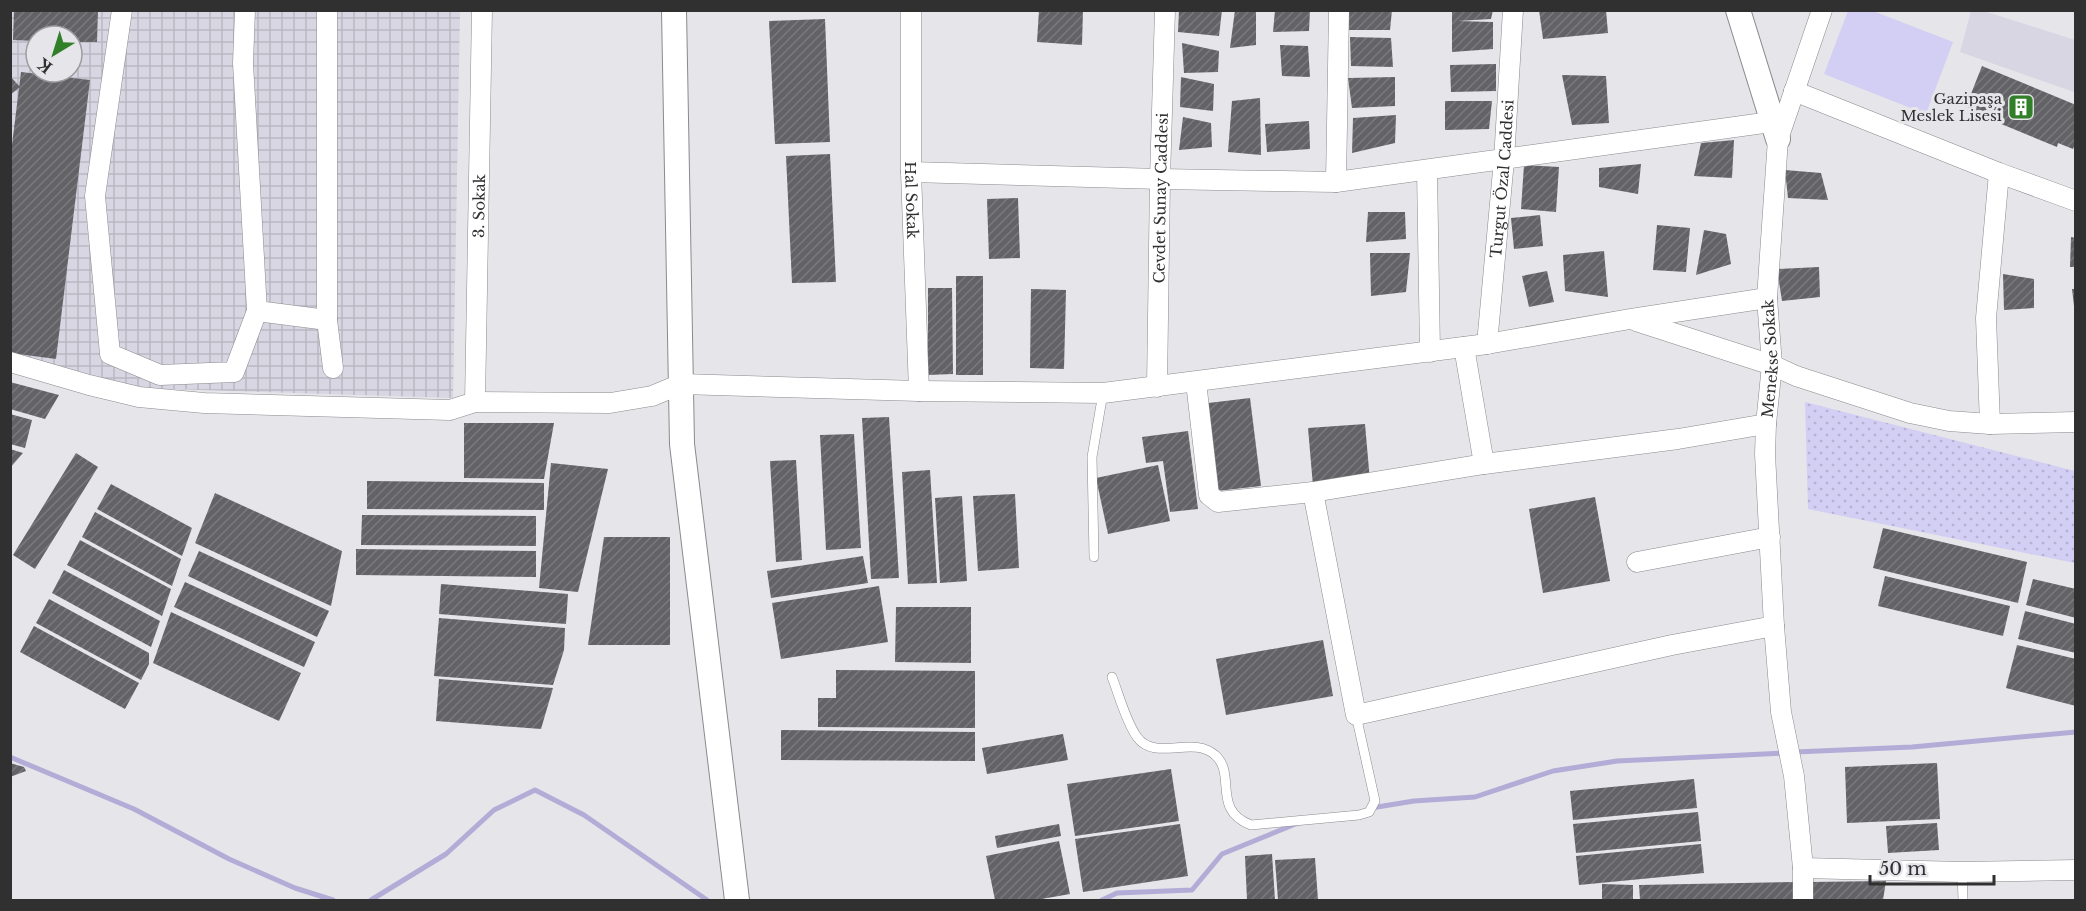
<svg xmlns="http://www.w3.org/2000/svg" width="2086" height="911" font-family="'Libre Baskerville',serif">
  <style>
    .built { fill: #d7d6e2 }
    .industrial { fill: url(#industrial-grid); fill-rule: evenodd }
    .grass { fill: url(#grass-dots) }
    .pitch { fill: #d3cef3 }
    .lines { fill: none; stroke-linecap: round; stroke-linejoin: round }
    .stream { stroke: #b2acd7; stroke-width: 5 }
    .building { fill: url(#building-hatch) }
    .service-casing { stroke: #8a8a8e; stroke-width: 10 }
    .minor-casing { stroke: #8a8a8e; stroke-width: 21 }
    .tertiary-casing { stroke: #8a8a8e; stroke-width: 26 }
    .service { stroke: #fff; stroke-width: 9 }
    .minor { stroke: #fff; stroke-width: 20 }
    .tertiary { stroke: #fff; stroke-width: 24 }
    .labels { text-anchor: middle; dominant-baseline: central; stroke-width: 6; stroke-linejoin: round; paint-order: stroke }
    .poi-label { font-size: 15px; fill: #303031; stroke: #e6e5ea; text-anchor: end }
    .street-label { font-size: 15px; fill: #303031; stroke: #e6e5ea }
  </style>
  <defs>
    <pattern id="industrial-grid" width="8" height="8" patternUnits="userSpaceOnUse" patternTransform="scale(1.5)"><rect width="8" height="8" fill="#d7d6e2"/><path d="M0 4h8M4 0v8" fill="none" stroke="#b9b8c2"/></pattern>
    <pattern id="grass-dots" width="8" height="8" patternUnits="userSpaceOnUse" patternTransform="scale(1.5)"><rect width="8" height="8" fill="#d3cef3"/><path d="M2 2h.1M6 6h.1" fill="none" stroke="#b5b1d1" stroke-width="1.8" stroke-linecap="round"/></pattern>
    <pattern id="building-hatch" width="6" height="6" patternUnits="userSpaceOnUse" patternTransform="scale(1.5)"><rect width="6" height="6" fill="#636266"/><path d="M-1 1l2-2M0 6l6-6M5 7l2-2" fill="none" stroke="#7a7a7d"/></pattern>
  </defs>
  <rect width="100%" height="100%" fill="#e6e5ea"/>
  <path class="built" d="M1971,11H1984L2075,40L2076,84L2074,92L1960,52Z"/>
  <path class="industrial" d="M12,11H460L453,398L138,388L11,352ZM36,36H72V72H36Z"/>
  <path class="grass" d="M1805,402L2075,471V563L1808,509Z"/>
  <path class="pitch" d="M1848,11H1873L1953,42L1926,114L1824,74Z"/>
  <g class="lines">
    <path class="stream" d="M1795,752L1912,747L2076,732
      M10,757L134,809L229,859L295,888L333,900
      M1371,808L1414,801L1475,797L1553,771L1617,761L1785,753
      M371,900L446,854L494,810L535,790L584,815L707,900
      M1102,900L1117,893L1192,890L1222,854L1298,823"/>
  </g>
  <path class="building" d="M14,10H98L97,42H72V36H36V41L13,40Z
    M1039,10H1083L1082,45L1037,42Z
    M1179,10H1222L1219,36L1178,32Z
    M1235,10H1256V45L1230,48Z
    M1275,10H1310L1309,31L1273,32Z
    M1348,10H1392L1390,30H1348Z
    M1452,10H1493L1491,19L1458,21L1493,22V49L1452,52Z
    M1539,10H1606L1608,33L1543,39Z
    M825,19L830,142L775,144L769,21Z
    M1350,37L1391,38L1393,67L1351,66Z
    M1182,43L1219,51L1218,72L1184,73Z
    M1280,45L1308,46L1310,77L1282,76Z
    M1496,64V91L1451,92L1450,65Z
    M1982,66L2076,105V142L2073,149L2058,143L2057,147L1965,109Z
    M21,72L90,80L56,359L10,353V161Z
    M1562,75L1606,76L1609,123L1572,125Z
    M10,76L20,87L10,95Z
    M1181,77L1214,84L1213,111L1180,107Z
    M1395,77V106L1352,108L1348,78Z
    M1260,98L1261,155L1228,152L1232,101Z
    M1445,101H1492L1489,129L1445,130Z
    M1396,115L1395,143L1352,153L1353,118Z
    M1183,117L1211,123L1212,147L1179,150Z
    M1309,121L1310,149L1267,152L1265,124Z
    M1734,140L1732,178L1694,176L1701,143Z
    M830,154L836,282L792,283L786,156Z
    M1641,164L1638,194L1599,187V168Z
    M1524,165L1559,167L1556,212L1521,209Z
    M1785,170L1821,173L1828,200L1788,198Z
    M1018,198L1020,258L989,259L987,199Z
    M1368,212H1405L1406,239L1366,242Z
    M1540,215L1543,246L1514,249L1511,218Z
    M1657,225L1690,228L1686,272L1653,270Z
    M1704,230L1726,234L1731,264L1696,275Z
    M2071,237L2076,238V267H2070Z
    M1604,251L1608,297L1565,291L1563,255Z
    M1370,253H1410L1406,292L1371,296Z
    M1819,267L1820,297L1782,301L1777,269Z
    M1547,271L1554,302L1529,307L1522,276Z
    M2003,274L2034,279V308L2004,310Z
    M956,276H983V375H956Z
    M928,288H952L953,374L928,375Z
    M1031,289L1066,290L1064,369L1030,368Z
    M2072,289H2076V305L2074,306Z
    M10,382L59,395L45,419L10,409Z
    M1250,398L1261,486L1217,491L1200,404Z
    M10,414L32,420L25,448L10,444Z
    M889,417L899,578L871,579L862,418Z
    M464,423H554L544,479L464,478Z
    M1365,424L1370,481L1313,486L1308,428Z
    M1188,431L1198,509L1170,512L1163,461L1146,463L1142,437Z
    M854,434L861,548L826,550L820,435Z
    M10,449L23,453L10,468Z
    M76,453L98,467L35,569L13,555Z
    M796,460L802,560L776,562L770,461Z
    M551,463L608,469L578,592L539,588Z
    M1158,465L1170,521L1108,534L1096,478Z
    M930,470L937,583L908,584L902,472Z
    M367,481L544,483V510L367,509Z
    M111,484L192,528L182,556L97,509Z
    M215,493L342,551L331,606L195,543Z
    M1015,494L1019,568L978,571L973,496Z
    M962,496L967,581L940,583L935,498Z
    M1595,497L1610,581L1543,593L1529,509Z
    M95,512L181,559L172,586L82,537Z
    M362,515L536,516V546L361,545Z
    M1883,528L2027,562L2018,603L1873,568Z
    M604,537H670V645H588Z
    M80,540L171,589L162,616L67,565Z
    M356,549L536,551V577L356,575Z
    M199,551L329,611L317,637L188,576Z
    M863,556L868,583L771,598L767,571Z
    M64,570L160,621L151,647L52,593Z
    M1885,576L2010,606L2003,636L1878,606Z
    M2033,579L2076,589V618L2026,605Z
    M185,582L315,642L304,667L174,607Z
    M441,584L568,594L566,624L439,614Z
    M879,586L888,642L781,659L772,603Z
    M49,599L149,653V664L141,680L36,623Z
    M896,607H971V663L895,662Z
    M2025,611L2076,624V653L2018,639Z
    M171,612L301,673L279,721L153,663Z
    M439,618L565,628L564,650L553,685L434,676Z
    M34,626L139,683L125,709L20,652Z
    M1323,640L1333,696L1226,715L1216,659Z
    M2017,645L2076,659V706L2006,688Z
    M836,670L975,671V728L818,727V698H836Z
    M439,679L553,688L541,729L436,721Z
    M781,730L975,732V761L781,760Z
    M1063,734L1068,760L987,774L982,748Z
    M10,763L24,767L26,771L10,777Z
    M1937,763L1940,819L1847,823L1845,767Z
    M1171,769L1179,821L1075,836L1067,784Z
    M1694,779L1697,808L1573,820L1570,791Z
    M1698,812L1701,841L1576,853L1573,824Z
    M1937,823L1939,850L1888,853L1886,826Z
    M1059,824L1061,836L997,848L995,836Z
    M1180,824L1188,876L1083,892L1075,839Z
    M1059,841L1070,894L1036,900H995L986,856Z
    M1701,844L1704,873L1579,885L1576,856Z
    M1272,854L1275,900H1247L1245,856Z
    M1315,858L1318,900H1278L1275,860Z
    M1886,881L1883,900H1810V882Z
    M1797,882L1796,900H1640L1639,885Z
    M1602,884L1633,885V900H1602Z"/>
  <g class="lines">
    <defs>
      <path id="service" d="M1094,557L1092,457L1103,393
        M1112,677C1119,695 1126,722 1137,737C1155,762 1193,735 1215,755C1237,774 1211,810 1251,825L1359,815L1369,812L1375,801L1356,715
        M1962,872L1963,900"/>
      <g id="minor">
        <path d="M122,10L95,196L110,354L160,375L234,372L257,311"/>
        <path d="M245,10L243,63L257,311L327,320V10"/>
        <path id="s1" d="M911,10V172L919,391"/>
        <path d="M1794,91L1999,173L2076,201"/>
        <path d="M1427,170L1430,352"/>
        <path d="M911,172L1160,179L1336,182L1771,122"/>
        <path d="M1336,182L1339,10"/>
        <path d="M327,320L333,368"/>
        <path d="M1636,321L1772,365L1796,376L1910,413L1949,421L1990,424L2076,422"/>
        <path id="s2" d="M1487,344L1504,160L1513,10"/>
        <path d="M1464,347L1484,464"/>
        <path d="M10,362L89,385L139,397L204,403L450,410L475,402L610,403L652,396L681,384L919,391L1103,393L1487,344L1630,319L1767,298"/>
        <path d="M1196,382L1209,495L1218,502L1313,492L1484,464L1678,439L1766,424"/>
        <path id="s3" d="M1157,387L1160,179L1165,10"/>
        <path id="s4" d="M475,402L482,10"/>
        <path d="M1990,424L1986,318L1999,173"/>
        <path d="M1313,492L1356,715L1672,645L1774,626"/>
        <path d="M1637,562L1770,537"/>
        <path d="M1803,868L1962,872L2076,870"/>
        <path id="s5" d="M1803,900V868L1794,776L1781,712L1774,626L1765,454L1766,424L1772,365L1767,298L1778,139L1822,10"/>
      </g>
      <path id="tertiary" d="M674,10L682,444L737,900
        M1738,10L1778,139"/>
    </defs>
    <use href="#service" class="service-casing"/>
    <use href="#minor" class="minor-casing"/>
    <use href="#tertiary" class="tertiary-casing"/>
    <use href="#service" class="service"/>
    <use href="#minor" class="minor"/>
    <use href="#tertiary" class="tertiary"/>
  </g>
  <defs>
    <symbol id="building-square" viewBox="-11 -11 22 22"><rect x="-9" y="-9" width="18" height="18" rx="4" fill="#317f28" stroke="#e6e5ea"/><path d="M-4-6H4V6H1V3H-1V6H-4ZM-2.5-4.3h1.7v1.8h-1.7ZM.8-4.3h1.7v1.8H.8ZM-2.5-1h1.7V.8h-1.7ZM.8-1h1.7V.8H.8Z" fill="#fff"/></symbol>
  </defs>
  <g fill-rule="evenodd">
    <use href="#building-square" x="2006" y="92" width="30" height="30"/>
  </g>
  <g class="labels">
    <g class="poi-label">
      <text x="2002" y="98">Gazipaşa<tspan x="2002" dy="17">Meslek Lisesi</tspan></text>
    </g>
    <g class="street-label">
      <text stroke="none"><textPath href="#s2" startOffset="166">Turgut Özal Caddesi</textPath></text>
      <text stroke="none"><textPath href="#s3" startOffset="189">Cevdet Sunay Caddesi</textPath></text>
      <text stroke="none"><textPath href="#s1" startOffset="190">Hal Sokak</textPath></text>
      <text stroke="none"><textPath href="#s4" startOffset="196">3. Sokak</textPath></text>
      <text stroke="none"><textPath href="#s5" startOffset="544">Menekse Sokak</textPath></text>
    </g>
  </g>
  <rect width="2086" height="911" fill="none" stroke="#303031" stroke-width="24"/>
  <g transform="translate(54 54) rotate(218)"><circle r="28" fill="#e6e5ea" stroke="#9d9da0" stroke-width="1.5"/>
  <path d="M0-4.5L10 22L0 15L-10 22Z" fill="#317f28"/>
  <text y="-9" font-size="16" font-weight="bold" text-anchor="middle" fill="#303031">K</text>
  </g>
  <path d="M1870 875v9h124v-9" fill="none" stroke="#303031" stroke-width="3"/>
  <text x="1879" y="875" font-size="18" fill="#303031" stroke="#e6e5ea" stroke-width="4.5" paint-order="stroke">50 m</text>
</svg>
